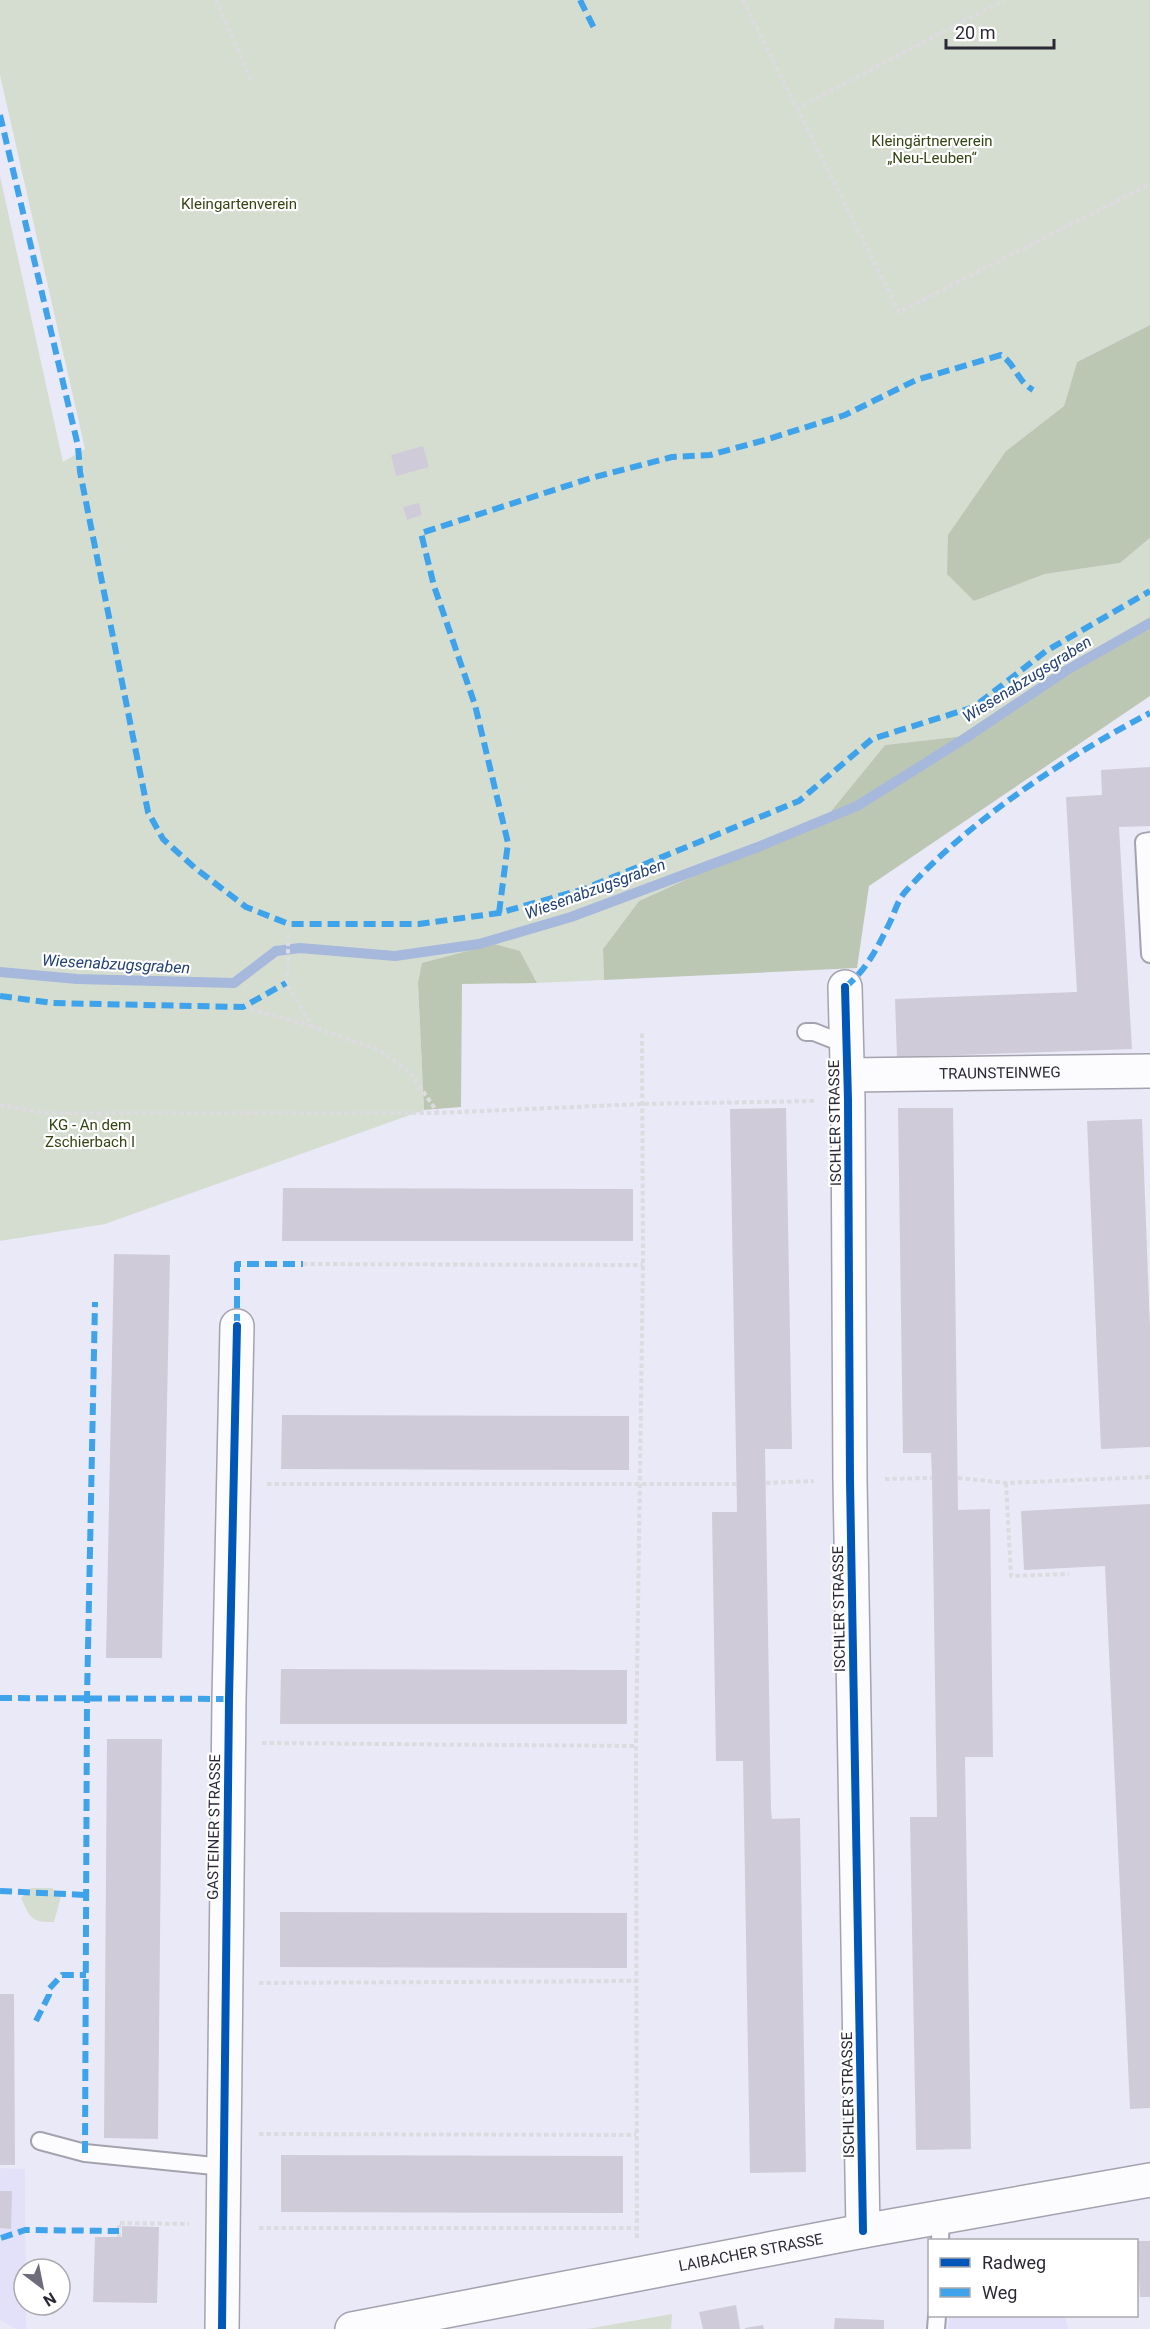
<svg xmlns="http://www.w3.org/2000/svg" width="1150" height="2329" font-family="Roboto,sans-serif">
  <style>
    .built { fill: #e3e1f9 }
    .green { fill: #d5ddd1 }
    .forest { fill: #bcc7b3 }
    .lines { fill: none; stroke-linecap: round; stroke-linejoin: round }
    .stream { stroke: #a6b8db; stroke-width: 10 }
    .building { fill: #d0cbd9 }
    .service-casing { stroke: #a4a2ae; stroke-width: 20 }
    .minor-casing { stroke: #a4a2ae; stroke-width: 36 }
    .path { stroke: #dcdbdf; stroke-width: 4; stroke-dasharray: 4.5 3; stroke-linecap: butt }
    .service { stroke: #fcfcfe; stroke-width: 16 }
    .minor { stroke: #fcfcfe; stroke-width: 33 }
    .quiet { stroke: #3ea3eb; stroke-width: 6; stroke-dasharray: 12 6; stroke-linecap: butt }
    .cycleway-casing { stroke: #fff; stroke-width: 11 }
    .cycleway { stroke: #0057b8; stroke-width: 8 }
    .labels { text-anchor: middle; dominant-baseline: central; stroke-width: 4.5; stroke-linejoin: round; paint-order: stroke }
    .park-label { font-size: 15px; fill: #314510; stroke: #fff }
    .street-label { font-size: 15px; fill: #2b2936; stroke: #fff }
    .water-label { font-size: 16px; font-style: italic; fill: #224178; stroke: #fff }
  </style>
  <rect width="100%" height="100%" fill="#eae9f7"/>
  <path class="built" d="M0,2168L25,2169L26,2329H16L0,2320Z
    M949,2316H1065L1068,2329H948Z"/>
  <path class="green" d="M0,0H1150V325L1077,362L1064,406L1006,451L974,601L1045,574L1120,563L1150,538V617L1065,666L964,736L885,745L828,815L639,901L603,949L604,980L537,983L520,951L418,983L424,1110L105,1224L0,1241V176L63,462L85,449L0,75Z
    M31,1888H52L61,1896L54,1922C31,1923 30,1917 21,1898Z
    M672,2314L671,2329H587Z"/>
  <path class="forest" d="M1150,325V538L1120,563L1045,574L974,601L947,574L948,535L1006,451L1064,406L1077,362Z
    M1150,617V696L869,886L857,968L604,980L603,949L639,901L828,815L885,745L964,736L1065,666Z
    M494,944L520,951L537,983L462,984L461,1107L424,1110L418,983L422,963Z"/>
  <g class="lines">
    <path class="stream" d="M0,972L77,979L234,983L276,951L300,948L395,956L479,944L571,917L758,847L857,806L967,737L1067,670L1150,623"/>
  </g>
  <path class="building" d="M423,446L429,467L396,476L391,455Z
    M419,503L422,515L407,520L403,507Z
    M1150,767V826L1119,827L1132,1049L897,1057L895,999L1077,992L1066,797L1102,795L1101,770Z
    M786,1108L792,1449H765L771,1810L772,1819L800,1818L806,2172L750,2173L743,1761H716L712,1512H737L730,1109Z
    M898,1108H953L958,1510L990,1509L993,1757H965L971,2149L916,2150L910,1817H937L932,1478L931,1453H903Z
    M1142,1119L1150,1329V1447L1101,1449L1087,1121Z
    M283,1188L633,1189V1241H282Z
    M114,1254L170,1255L162,1658H106Z
    M282,1415L629,1416V1470L281,1469Z
    M1150,1504V2108L1130,2109L1105,1566L1024,1570L1021,1511Z
    M281,1669L627,1670V1724H280Z
    M107,1739H162L158,2139L104,2138Z
    M280,1912L627,1913V1968L280,1967Z
    M0,1994H14L15,2165H0Z
    M281,2155L623,2156V2213L281,2212Z
    M0,2191H12L11,2229L0,2228Z
    M122,2226L159,2227L157,2303L93,2302L95,2237H122Z
    M1137,2241H1150V2297H1140Z
    M736,2305L740,2329H703L699,2312Z
    M835,2318L884,2320V2329H834Z
    M763,2325L764,2329H745V2328Z"/>
  <g class="lines">
    <defs>
      <path id="service" d="M1150,841L1144,842L1150,954
        M806,1032H814L847,1045
        M40,2141L85,2153L224,2167
        M940,2240L941,2217
        M936,2329L937,2316"/>
      <g id="minor">
        <path d="M845,987L848,1100L850,1480L863,2231"/>
        <path id="s1" d="M848,1075L1150,1071"/>
        <path d="M222,2329L229,1699L237,1326"/>
        <path id="s2" d="M352,2329L863,2231L1150,2180"/>
      </g>
    </defs>
    <use href="#service" class="service-casing"/>
    <use href="#minor" class="minor-casing"/>
    <path class="path" d="M216,0L251,80
      M743,0L899,312L1150,184
      M796,109L1004,0
      M288,934V969L286,983L313,1027L379,1050L409,1071L438,1113L641,1104L815,1101
      M243,1007L311,1026
      M0,1105L45,1113H438
      M303,1264L643,1265
      M958,1478L1006,1483L1150,1477
      M885,1479L932,1478
      M766,1483L814,1481
      M1006,1483L1011,1576L1069,1574
      M267,1484H737
      M262,1743L636,1746
      M259,1983L637,1981
      M259,2134L636,2135
      M259,2228H636
      M119,2237V2223L189,2224
      M637,2238L636,1746L643,1265L642,1033"/>
    <use href="#service" class="service"/>
    <use href="#minor" class="minor"/>
    <path class="quiet" d="M580,0L594,28
      M0,115L78,446L80,472L148,812L163,839L195,868L246,907L289,924H419L499,913L584,889L799,801L872,739L974,707L1046,651L1150,591
      M499,913L508,843L475,705L434,586L421,533L591,478L672,457L710,455L765,440L845,415L916,380L1001,355C1016,365 1017,381 1033,390
      M845,987C867,970 879,945 891,920C895,911 898,900 905,892C967,822 1067,756 1150,713
      M0,996L53,1003L243,1007L286,983
      M237,1326V1264H303
      M0,1698L229,1699
      M0,1891L86,1895
      M36,2021L49,1995V1989L62,1975H86
      M85,2153L87,1698L95,1302
      M1,2238L25,2230L119,2231"/>
    <defs>
      <path id="cycleway" d="M845,987L848,1100L850,1480L863,2231
        M222,2329L229,1699L237,1326"/>
    </defs>
    <use href="#cycleway" class="cycleway-casing"/>
    <use href="#cycleway" class="cycleway"/>
  </g>
  <g class="labels">
    <g class="park-label">
      <text x="932" y="141">Kleingärtnerverein<tspan x="932" dy="17">„Neu-Leuben“</tspan></text>
      <text x="239" y="204">Kleingartenverein</text>
      <text x="90" y="1125">KG - An dem<tspan x="90" dy="17">Zschierbach I</tspan></text>
    </g>
    <g class="street-label">
      <text stroke="none"><textPath href="#s1" startOffset="152">TRAUNSTEINWEG</textPath></text>
      <text transform="translate(835 1123) rotate(-91)">ISCHLER STRASSE</text>
      <text transform="translate(839 1609) rotate(-91)">ISCHLER STRASSE</text>
      <text transform="translate(214 1827) rotate(-89)">GASTEINER STRASSE</text>
      <text transform="translate(848 2095) rotate(-91)">ISCHLER STRASSE</text>
      <text stroke="none"><textPath href="#s2" startOffset="406">LAIBACHER STRASSE</textPath></text>
    </g>
    <g class="water-label">
      <text transform="translate(1027 679) rotate(-32)">Wiesenabzugsgraben</text>
      <text transform="translate(595 889) rotate(-20)">Wiesenabzugsgraben</text>
      <text transform="translate(116 964) rotate(3)">Wiesenabzugsgraben</text>
    </g>
  </g>
  <rect x="928" y="2239" width="210" height="78" fill="#ffffff" stroke="#aaa9af" stroke-width="1.5"/>
  <rect x="940" y="2258" width="30" height="9" fill="#0057b8" stroke="#aaa9af" stroke-width="1.5"/>
  <text x="982" y="2269" font-size="18" fill="#2b2936">Radweg</text>
  <rect x="940" y="2288" width="30" height="9" fill="#3ea3eb" stroke="#aaa9af" stroke-width="1.5"/>
  <text x="982" y="2299" font-size="18" fill="#2b2936">Weg</text>
  <g transform="translate(42 2287) rotate(148)"><circle r="28" fill="#ffffff" stroke="#aaa9af" stroke-width="1.5"/>
  <path d="M0-4.5L10 22L0 15L-10 22Z" fill="#6e6c7a"/>
  <text y="-9" font-size="16" font-weight="bold" text-anchor="middle" fill="#2b2936">N</text>
  </g>
  <path d="M946 39v9h108v-9" fill="none" stroke="#2b2936" stroke-width="3"/>
  <text x="955" y="39" font-size="18" fill="#2b2936" stroke="#ffffff" stroke-width="4.5" paint-order="stroke">20 m</text>
</svg>
